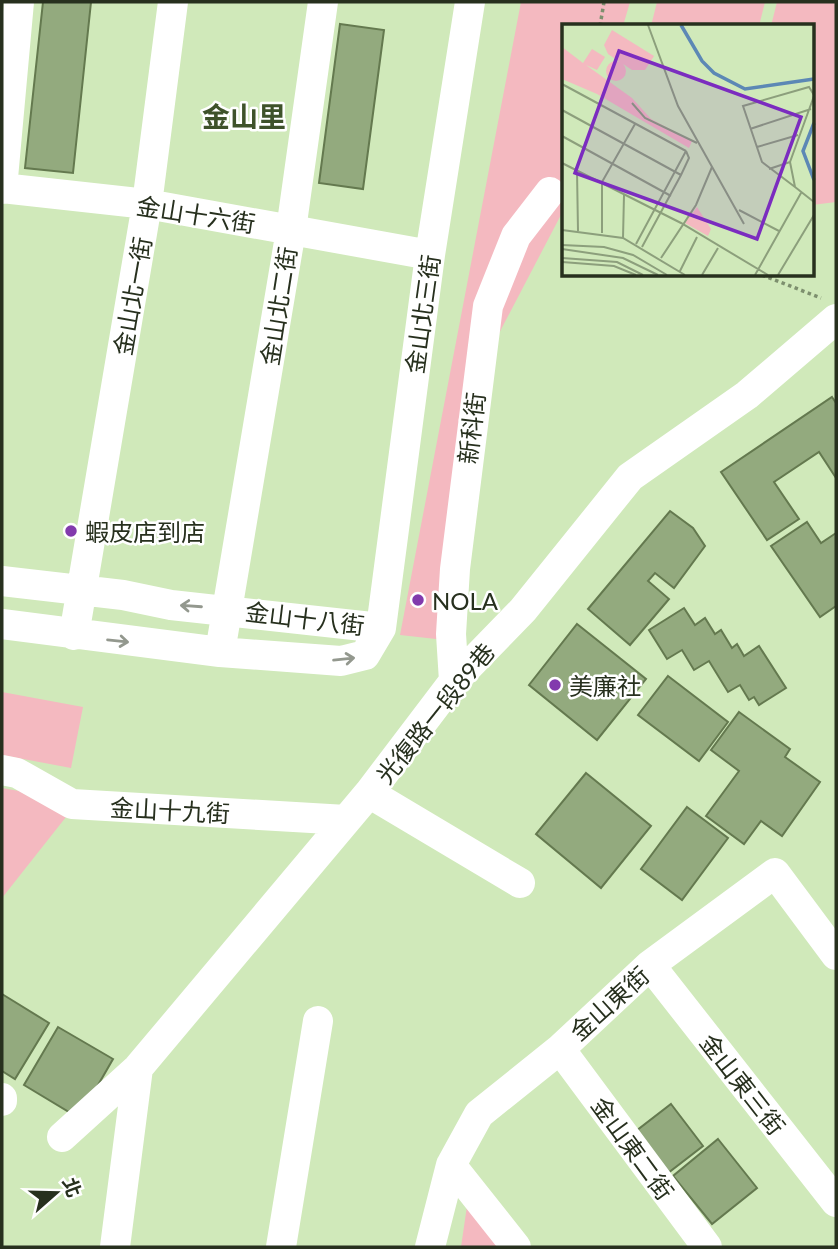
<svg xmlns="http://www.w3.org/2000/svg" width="838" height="1249" font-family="Lato,'Noto Sans TC',sans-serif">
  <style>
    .green { fill: #f4b9c0 }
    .building { fill: #93aa7e; stroke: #64794f; stroke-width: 2 }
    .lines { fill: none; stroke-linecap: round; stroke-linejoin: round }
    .path { stroke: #7d8f6e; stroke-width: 3.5; stroke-dasharray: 3.5 3.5; stroke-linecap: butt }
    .minor { stroke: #fff; stroke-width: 30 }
    .oneway { stroke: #93988e }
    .poi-dot { fill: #823aad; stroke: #fff; stroke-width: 2.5 }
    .labels { text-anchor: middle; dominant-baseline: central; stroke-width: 5; stroke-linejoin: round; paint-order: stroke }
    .street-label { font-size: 24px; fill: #27301e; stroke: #fff }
    .poi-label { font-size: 24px; fill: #27301e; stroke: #fff; text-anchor: start }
    .quarter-label { font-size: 28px; font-weight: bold; fill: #3e522a; stroke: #fff }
    .inset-river { fill: none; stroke: #5c88b5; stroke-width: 3.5 }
    .inset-road { fill: none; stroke: #8c9f7c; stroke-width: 2 }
    .view { fill: #7b2cbf; fill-opacity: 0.15; stroke: #7b2cbf; stroke-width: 3.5 }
    .inset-edge { fill: none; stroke: #27301e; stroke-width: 3.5 }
  </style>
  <rect width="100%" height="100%" fill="#d0e9ba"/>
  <path class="green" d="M521,2H630L623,26H563V211L495,341L454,641L400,635Z
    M657,2H765L759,26H651Z
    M777,2H836V202L812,205V26H771Z
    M2,692L83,707L71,768L2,755Z
    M2,788L19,791L66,817L2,898Z
    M467,1206L505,1247H461Z"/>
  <path class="building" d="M43,2H91L73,173L25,168Z
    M340,24L384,30L363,189L319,183Z
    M832,397L836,403V478L819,452L774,482L799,519L767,540L721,472Z
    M670,511L693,528L705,546L674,588L655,573L648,581L669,599L630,645L588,609Z
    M807,522L821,543L836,533V606L820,617L771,546Z
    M684,608L695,625L705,618L715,634L721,630L732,648L737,644L744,656L759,646L786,688L759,705L754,697L749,700L740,685L728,692L709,661L694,670L682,650L667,659L649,630Z
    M577,624L646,679L597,740L529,685Z
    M668,676L728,722L699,761L638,715Z
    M739,712L790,749L785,757L820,782L782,836L761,821L744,844L706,816L739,771L711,750Z
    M586,773L651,826L601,888L536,834Z
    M687,807L728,838L682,900L641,869Z
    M2,994L49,1023L15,1079L2,1071Z
    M58,1027L113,1059L79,1118L24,1085Z
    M671,1104L703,1146L668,1173L636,1131Z
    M718,1139L757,1188L712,1224L673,1176Z"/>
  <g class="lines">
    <path class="path" d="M600,26L604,2
      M762,275L821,298"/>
    <path class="minor" d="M2,188L147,204L430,255
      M2,189L19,2
      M2,581L123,595L171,605L381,628
      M2,624L220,652L341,661L365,655L381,628L430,255L470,2
      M74,635L147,204L173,2
      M220,652L291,230L323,2
      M454,681L451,634L455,569L488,306L516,236L550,192
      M2,770L17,773L72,804L346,820
      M369,793L520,883
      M650,965L836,1202
      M560,1049L707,1247
      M2,1101V1098
      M62,1137L138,1068L369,793L454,681L523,610L630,477L747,395L836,319
      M451,1165L516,1247
      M115,1247L138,1068
      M281,1247L318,1021
      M430,1247L451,1165L479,1114L560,1049L650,965L775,873L836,955"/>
  </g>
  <defs><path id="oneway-shaft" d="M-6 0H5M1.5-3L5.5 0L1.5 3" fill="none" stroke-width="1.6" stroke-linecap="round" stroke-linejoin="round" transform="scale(1.75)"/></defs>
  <g class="oneway">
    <use href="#oneway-shaft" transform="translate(191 606) rotate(-176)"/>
    <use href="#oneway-shaft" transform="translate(118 641) rotate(6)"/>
    <use href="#oneway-shaft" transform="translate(344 659) rotate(-6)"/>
  </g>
  <g class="poi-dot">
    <circle cx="71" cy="531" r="7"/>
    <circle cx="418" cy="600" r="7"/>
    <circle cx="555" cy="685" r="7"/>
  </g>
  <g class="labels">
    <g class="street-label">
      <text transform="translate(196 214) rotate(9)">金山十六街</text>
      <text transform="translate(132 296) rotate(-80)">金山北一街</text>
      <text transform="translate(278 306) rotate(-81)">金山北二街</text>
      <text transform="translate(422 314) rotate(-82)">金山北三街</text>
      <text transform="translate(471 428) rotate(-83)">新科街</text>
      <text transform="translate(305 618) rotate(7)">金山十八街</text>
      <text transform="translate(435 713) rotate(-51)">光復路一段89巷</text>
      <text transform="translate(170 810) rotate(3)">金山十九街</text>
      <text transform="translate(609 1003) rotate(-42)">金山東街</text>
      <text transform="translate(743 1084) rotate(52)">金山東三街</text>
      <text transform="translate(633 1148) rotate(54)">金山東二街</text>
    </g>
    <g class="poi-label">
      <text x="85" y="531">蝦皮店到店</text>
      <text x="432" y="600">NOLA</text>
      <text x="569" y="685">美廉社</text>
    </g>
    <g class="quarter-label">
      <text x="244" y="116">金山里</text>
    </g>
  </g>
  <g transform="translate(562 24)">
    <rect width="252" height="252" fill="#d0e9ba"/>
    <path d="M50,6L92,32L83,46H70L46,30L42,21ZM0,23L21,39L30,25L43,33L35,46L24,41L70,74L89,95L130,117L127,124L35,70L0,55ZM44 47a10 10 0 1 1 20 0a10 10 0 1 1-20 0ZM135,183L149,205L146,212L123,199Z" fill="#f4b9c0"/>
    <path class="inset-river" d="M119,1L140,37L152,49L183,65L252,55M252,99L241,127L252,156"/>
    <path class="inset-road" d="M86,1L116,82L182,200M0,60L124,127M252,72L228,138L233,163L252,178M70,79L83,94L135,119M0,86L119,151M188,105L249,85M0,112L109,172M195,123L236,111M0,139L119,199L206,251M207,145L228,138M15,147L16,207M233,163L200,138L181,82L247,63L252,71M177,186L217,207M0,206L61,214L123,251M40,209V158L73,100M61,214L62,171M74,220L124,127M0,221L42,223L71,231L105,251M80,223L119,151L127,134L124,127M0,225L61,234L96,251M0,234L55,238L81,251M99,234L134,181L150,143M0,238L52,242L74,251M118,247L135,213M140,251L156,224M193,251L239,169M216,251L252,191"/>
    <path class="view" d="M57,27L239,93L195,215L13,149Z"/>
    <rect width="252" height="252" class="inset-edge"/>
  </g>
  <rect width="838" height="1249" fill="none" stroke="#27301e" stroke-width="7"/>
  <g transform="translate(56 1193) rotate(70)" stroke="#ffffff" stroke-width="5" paint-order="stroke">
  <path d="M0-5L12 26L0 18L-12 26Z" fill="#27301e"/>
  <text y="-10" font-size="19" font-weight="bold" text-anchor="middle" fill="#27301e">北</text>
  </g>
</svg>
